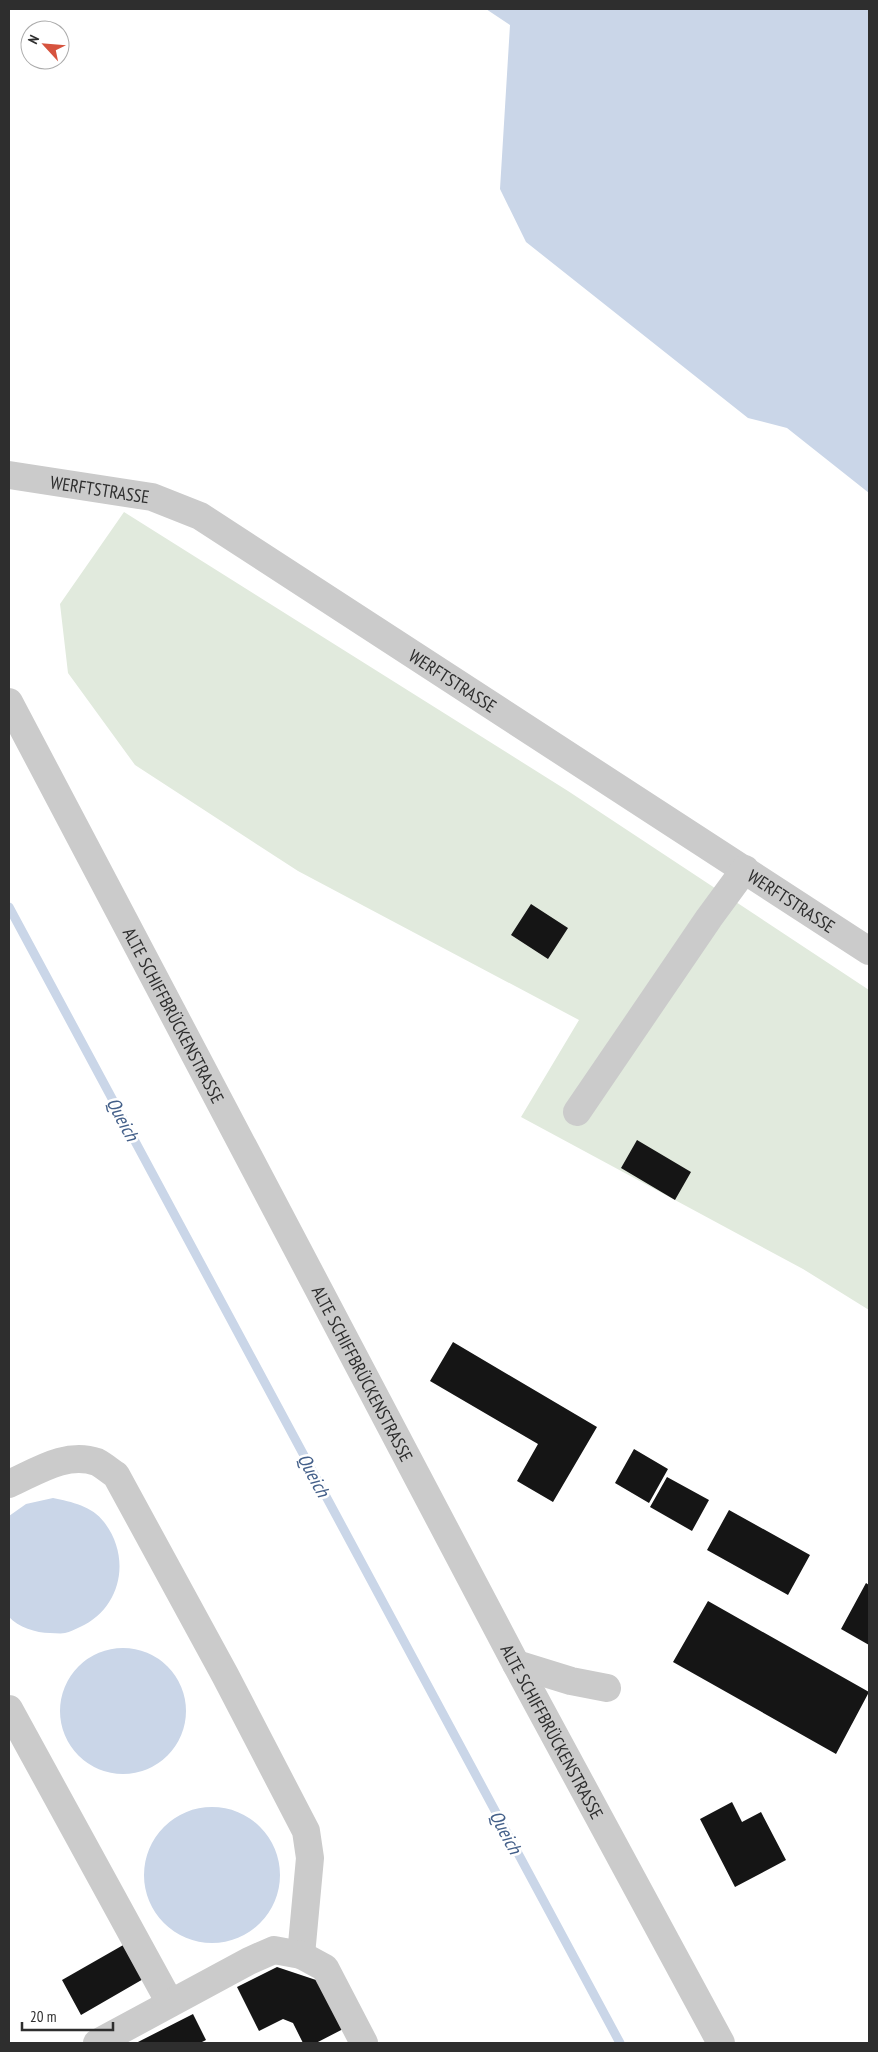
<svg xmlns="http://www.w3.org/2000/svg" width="878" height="2052" font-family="'PT Sans Narrow',sans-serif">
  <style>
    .green { fill: #e1eadd }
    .water { fill: #cad6e8 }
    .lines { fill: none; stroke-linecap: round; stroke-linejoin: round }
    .stream { stroke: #cad6e8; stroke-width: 9 }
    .building { fill: #151515 }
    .minor { stroke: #cbcbcb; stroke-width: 28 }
    .labels { text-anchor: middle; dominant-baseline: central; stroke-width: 5; stroke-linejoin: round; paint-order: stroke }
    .street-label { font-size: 18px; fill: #2e2e2e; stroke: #fff }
    .water-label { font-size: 19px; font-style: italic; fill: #435f89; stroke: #fff }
  </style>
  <rect width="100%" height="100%" fill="#fff"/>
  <path class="green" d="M124,512L568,791L869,990V1310L803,1269L521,1117L579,1020L298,871L135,765L68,673L60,604Z"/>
  <path class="water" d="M486,9H869V493L787,428L748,418L526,242L500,189L510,25Z
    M53,1498C72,1502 92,1506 104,1522C132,1558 121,1609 80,1627C75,1629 70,1632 65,1633C61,1634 55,1633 50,1633C36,1633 18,1627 9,1617V1516L26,1504Z
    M60 1711a63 63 0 1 1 126 0a63 63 0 1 1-126 0Z
    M144 1875a68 68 0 1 1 136 0a68 68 0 1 1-136 0Z"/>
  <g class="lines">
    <path class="stream" d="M9,907L620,2043"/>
  </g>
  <path class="building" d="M531,904L568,928L548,959L511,935Z
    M637,1140L691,1172L675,1200L621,1168Z
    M453,1342L597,1427L553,1502L517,1481L538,1444L430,1381Z
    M634,1449L668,1469L649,1503L615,1483Z
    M667,1477L709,1500L692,1531L650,1507Z
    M729,1510L810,1555L788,1595L707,1550Z
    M866,1583L869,1585V1645L841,1629Z
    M708,1601L869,1692L836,1754L673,1662Z
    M732,1802L742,1822L761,1812L786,1860L735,1887L700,1819Z
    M125,1944L145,1978L81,2015L62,1980Z
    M277,1967L325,1983L347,2027L316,2043H303L293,2023L283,2019L259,2031L237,1987Z
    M193,2014L206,2040L200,2043H136Z"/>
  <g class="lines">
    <g class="minor">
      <path id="s1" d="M9,475L152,497L200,516L869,951"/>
      <path id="s2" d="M9,702L516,1664L721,2043"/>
      <path d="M577,1112L709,918L745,869"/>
      <path d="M9,1484C36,1472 66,1451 97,1462C103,1465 110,1471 116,1475L225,1675L306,1831L310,1858L301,1955"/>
      <path d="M516,1664L571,1681L607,1688"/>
      <path d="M9,1709L170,2003"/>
      <path d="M97,2043L249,1961L274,1950L301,1955L325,1968L364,2043"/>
    </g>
  </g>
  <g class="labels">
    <g class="street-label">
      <text stroke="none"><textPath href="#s1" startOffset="92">WERFTSTRASSE</textPath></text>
      <text stroke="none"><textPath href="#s1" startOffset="498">WERFTSTRASSE</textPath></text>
      <text stroke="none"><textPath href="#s1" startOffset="902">WERFTSTRASSE</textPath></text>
      <text stroke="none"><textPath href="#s2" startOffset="354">ALTE SCHIFFBRÜCKENSTRASSE</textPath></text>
      <text stroke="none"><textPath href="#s2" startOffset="759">ALTE SCHIFFBRÜCKENSTRASSE</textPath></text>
      <text stroke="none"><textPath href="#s2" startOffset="1164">ALTE SCHIFFBRÜCKENSTRASSE</textPath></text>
    </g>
    <g class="water-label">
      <text transform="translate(123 1119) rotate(62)">Queich</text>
      <text transform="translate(314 1475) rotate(62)">Queich</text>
      <text transform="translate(506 1832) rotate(62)">Queich</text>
    </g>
  </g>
  <rect width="878" height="2052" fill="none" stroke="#2e2e2e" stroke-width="20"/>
  <g transform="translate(45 45) rotate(296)"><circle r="24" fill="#ffffff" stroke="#ababab"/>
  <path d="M0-4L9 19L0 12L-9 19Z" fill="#d6533e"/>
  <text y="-8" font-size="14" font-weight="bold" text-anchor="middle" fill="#2e2e2e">N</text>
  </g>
  <path d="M22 2022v8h91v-8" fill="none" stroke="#2e2e2e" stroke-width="2.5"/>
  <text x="30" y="2022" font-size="15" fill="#2e2e2e" stroke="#ffffff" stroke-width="4" paint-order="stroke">20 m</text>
</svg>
